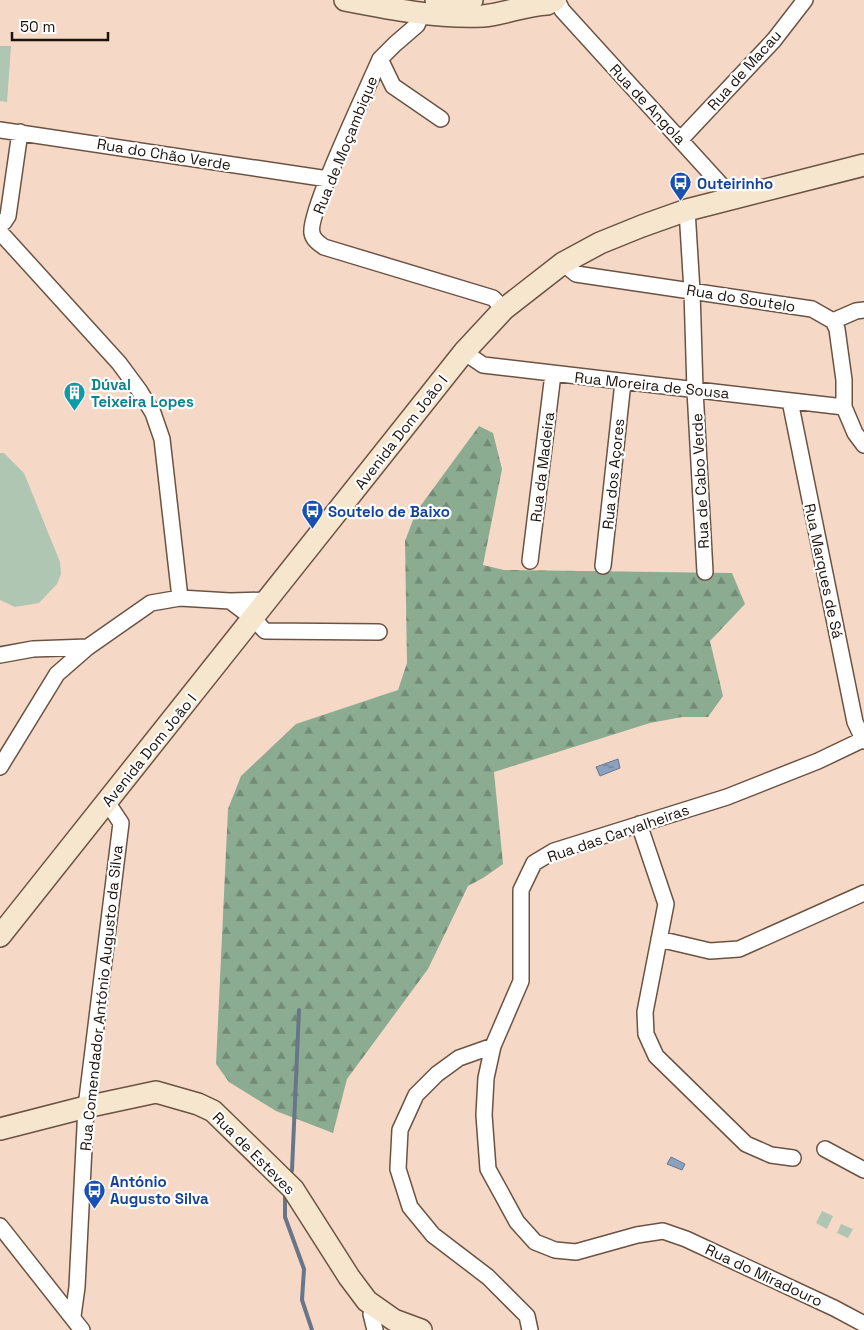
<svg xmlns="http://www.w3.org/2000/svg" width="864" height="1330" font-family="'Space Grotesk',sans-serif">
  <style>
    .forest { fill: url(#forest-firs) }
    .garden { fill: #afc6b2 }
    .water { fill: url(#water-ripples); stroke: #69768a }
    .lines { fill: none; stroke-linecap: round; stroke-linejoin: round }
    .stream { stroke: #69768a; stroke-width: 4 }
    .street-casing { stroke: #6b5343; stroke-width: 18 }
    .secondary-casing { stroke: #6b5343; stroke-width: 24 }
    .street { stroke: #fff; stroke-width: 15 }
    .secondary { stroke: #f6e6cd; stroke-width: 21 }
    .labels { text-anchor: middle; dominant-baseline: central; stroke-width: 4.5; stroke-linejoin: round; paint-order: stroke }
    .street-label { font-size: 15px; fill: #1b120b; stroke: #fff }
    .transit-label { font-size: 15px; font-weight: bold; fill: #164399; stroke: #fff; text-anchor: start }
    .culture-label { font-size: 15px; font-weight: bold; fill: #0d838f; stroke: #fff; text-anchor: start }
  </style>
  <defs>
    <pattern id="forest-firs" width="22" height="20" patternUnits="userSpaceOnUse" patternTransform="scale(1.25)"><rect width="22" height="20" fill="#8cac91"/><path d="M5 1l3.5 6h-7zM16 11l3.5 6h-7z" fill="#728b75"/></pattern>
    <pattern id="water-ripples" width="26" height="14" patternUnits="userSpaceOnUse" patternTransform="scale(1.25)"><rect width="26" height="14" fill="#8ba1c0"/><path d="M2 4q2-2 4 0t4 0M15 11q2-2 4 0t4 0" fill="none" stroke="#71829a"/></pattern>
  </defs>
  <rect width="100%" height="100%" fill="#f6d8c7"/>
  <path class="forest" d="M479,426L493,433L502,469L483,565L504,570L732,573L745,604L710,641L723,696L708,717H682L650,723L494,772L503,864L483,878L468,886L428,969L347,1079L333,1133L276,1111L229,1082L216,1064L228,809L241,776L296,724L398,690L407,663L405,541L416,512Z"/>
  <path class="garden" d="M0,46H11L7,102L0,101Z
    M0,453H4L24,473L60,562L61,574L57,584L39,603L15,607L0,600Z
    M822,1211L833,1216L827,1229L816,1223Z
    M841,1224L853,1229L848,1238L837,1233Z"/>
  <path class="water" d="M618,759L620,768L600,776L596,767Z
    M671,1157L685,1164L682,1170L667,1164Z"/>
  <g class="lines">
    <path class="stream" d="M290,1176L292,1170L299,1010
      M285,1193V1217L304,1269L302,1300L312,1330"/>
    <defs>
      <path id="street" d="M557,0L562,10L733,198
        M422,14L417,25L395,44L380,59C369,85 307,215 312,233C313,240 320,244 324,247L493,298L504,309
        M380,59L393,86L441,119
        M0,130L328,179
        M681,139L774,40L805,0
        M687,210L692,291L695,390L705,572
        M0,224L4,222L8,216L20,132
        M0,232L119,363L139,390L153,413L162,439L180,598
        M563,263L576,274L812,309L833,321L837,329L844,380V407L855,433L864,445
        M833,321L856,311L864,310
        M464,352L483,365L844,407
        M790,401L855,722L864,741
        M530,561L553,374
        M603,566L623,382
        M269,600L230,601L254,619L265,631L379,632
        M0,655L33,649L88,647L151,603L180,598L230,601
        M864,739L818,761L727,797L554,851L534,863L521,890V981L493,1046L486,1078L484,1115L488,1169L517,1222L535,1242L555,1250L576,1252L637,1235L663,1231L686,1239L834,1308L864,1324
        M0,767L57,674L88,647
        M639,824L666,904L645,1012L646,1034L656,1056L746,1144L771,1155L793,1158
        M659,939L710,951L739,949L864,893
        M493,1046L459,1058L437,1074L416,1095L400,1130L398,1169L410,1207L433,1235L488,1277L527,1316L530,1330
        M825,1149L864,1170
        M0,1226L82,1330
        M73,1316L77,1287L86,1107L121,823L107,802
        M375,1330L371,1314L376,1308"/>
      <path id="secondary" d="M345,0C391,9 436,18 483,16C504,14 526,5 547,4L555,0
        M436,0H472
        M0,936L464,352L504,309L563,263L600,243L642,226L687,210L864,165
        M0,1129L86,1107L156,1092L198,1104L213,1111L293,1189L349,1277L367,1301L394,1320L421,1330"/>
    </defs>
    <use href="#street" class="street-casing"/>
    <use href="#secondary" class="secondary-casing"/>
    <use href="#street" class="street"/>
    <use href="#secondary" class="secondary"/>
  </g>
  <defs>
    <symbol id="bus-pin" viewBox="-11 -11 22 30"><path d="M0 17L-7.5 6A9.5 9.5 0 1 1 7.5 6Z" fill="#1a4fb4" stroke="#fff"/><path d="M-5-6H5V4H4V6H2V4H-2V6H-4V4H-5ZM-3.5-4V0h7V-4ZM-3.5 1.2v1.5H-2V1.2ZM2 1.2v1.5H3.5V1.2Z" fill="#fff"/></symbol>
    <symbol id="building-pin" viewBox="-11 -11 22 30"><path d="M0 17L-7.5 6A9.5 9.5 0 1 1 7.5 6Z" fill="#0f9aa8" stroke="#fff"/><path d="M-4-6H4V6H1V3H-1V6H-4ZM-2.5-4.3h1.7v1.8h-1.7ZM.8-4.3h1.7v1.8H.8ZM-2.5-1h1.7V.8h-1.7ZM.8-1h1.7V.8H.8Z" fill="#fff"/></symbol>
  </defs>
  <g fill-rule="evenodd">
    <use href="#bus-pin" x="668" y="170" width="25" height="34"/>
    <use href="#building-pin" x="62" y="380" width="25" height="34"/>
    <use href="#bus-pin" x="300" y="498" width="25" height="34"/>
    <use href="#bus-pin" x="82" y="1178" width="25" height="34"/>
  </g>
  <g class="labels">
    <g class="street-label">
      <text transform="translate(744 70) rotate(-48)">Rua de Macau</text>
      <text transform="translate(648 104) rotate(47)">Rua de Angola</text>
      <text transform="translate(345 145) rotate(-68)">Rua de Moçambique</text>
      <text transform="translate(164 154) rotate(9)">Rua do Chão Verde</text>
      <text transform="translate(741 298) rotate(9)">Rua do Soutelo</text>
      <text transform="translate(652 385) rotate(6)">Rua Moreira de Sousa</text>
      <text transform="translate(401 432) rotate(-52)">Avenida Dom João I</text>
      <text transform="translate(542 467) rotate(-83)">Rua da Madeira</text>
      <text transform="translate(613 474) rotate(-84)">Rua dos Açores</text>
      <text transform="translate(700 481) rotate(-93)">Rua de Cabo Verde</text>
      <text transform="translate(824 571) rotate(78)">Rua Marques de Sá</text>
      <text transform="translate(149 750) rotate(-51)">Avenida Dom João I</text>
      <text transform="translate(618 833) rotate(-19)">Rua das Carvalheiras</text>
      <text transform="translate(101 998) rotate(-84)">Rua Comendador António Augusto da Silva</text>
      <text transform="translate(254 1153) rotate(45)">Rua de Esteves</text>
      <text transform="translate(764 1275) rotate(25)">Rua do Miradouro</text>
    </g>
    <g class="transit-label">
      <text x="697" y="183">Outeirinho</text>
      <text x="328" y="511">Soutelo de Baixo</text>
      <text x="110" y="1181">António<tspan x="110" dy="17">Augusto Silva</tspan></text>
    </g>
    <g class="culture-label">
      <text x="91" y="384">Dúval<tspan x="91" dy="17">Teixeira Lopes</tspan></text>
    </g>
  </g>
  <path d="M12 32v8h96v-8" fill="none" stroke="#1b120b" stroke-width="2.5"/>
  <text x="20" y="32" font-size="15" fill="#1b120b" stroke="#ffffff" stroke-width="4" paint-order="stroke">50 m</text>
</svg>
